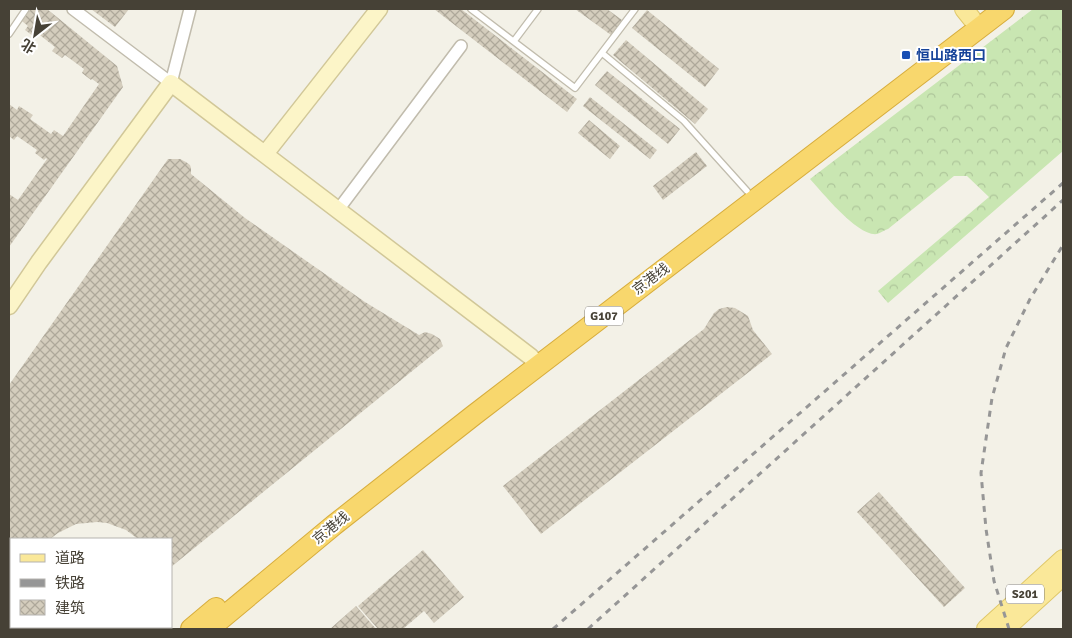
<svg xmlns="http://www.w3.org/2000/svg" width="1072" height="638" font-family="Signika,'Noto Sans SC',sans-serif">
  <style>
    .forest { fill: url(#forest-crowns) }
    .building { fill: url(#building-cross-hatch) }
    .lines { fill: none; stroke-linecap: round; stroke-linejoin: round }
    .lane-casing { stroke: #c1bcad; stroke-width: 8 }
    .street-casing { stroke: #c1bcad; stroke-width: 14 }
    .secondary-casing { stroke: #d1c798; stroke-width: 19 }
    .primary-casing { stroke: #dfc769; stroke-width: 20 }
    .highway-casing { stroke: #d7ad3d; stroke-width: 22 }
    .lane { stroke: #fff; stroke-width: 5.5 }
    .street { stroke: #fff; stroke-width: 11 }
    .secondary { stroke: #fcf5c8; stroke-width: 16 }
    .primary { stroke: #fae899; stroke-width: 18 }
    .highway { stroke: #f8d76d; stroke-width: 20 }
    .rail { stroke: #969696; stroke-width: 3; stroke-dasharray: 6 6; stroke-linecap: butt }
    .transit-dot { fill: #1a4fb4; stroke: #fff; stroke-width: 2 }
    .labels { text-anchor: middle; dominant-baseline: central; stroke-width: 4; stroke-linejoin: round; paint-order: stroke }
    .shield { fill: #fff; stroke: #7e7a72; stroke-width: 1 }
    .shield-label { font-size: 12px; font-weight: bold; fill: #464136 }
    .transit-label { font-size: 14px; font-weight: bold; fill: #164399; stroke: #fff; text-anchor: start }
    .street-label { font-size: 14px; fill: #464136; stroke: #fff }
  </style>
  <defs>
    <pattern id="forest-crowns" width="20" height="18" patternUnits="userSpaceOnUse" patternTransform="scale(1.25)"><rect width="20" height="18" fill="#c9e6b2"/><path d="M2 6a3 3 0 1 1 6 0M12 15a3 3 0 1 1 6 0" fill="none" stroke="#aec69a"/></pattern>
    <pattern id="building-cross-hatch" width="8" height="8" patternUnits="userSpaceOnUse" patternTransform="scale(1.25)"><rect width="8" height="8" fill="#d4cdbd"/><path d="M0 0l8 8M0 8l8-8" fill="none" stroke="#aea89a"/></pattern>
  </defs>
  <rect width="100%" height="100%" fill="#f3f1e7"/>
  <path class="forest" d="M1033,9H1063V151L888,303L878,291L989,197L967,176H954L888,229C885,230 880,233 877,234C858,237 822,192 810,179Z"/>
  <path class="building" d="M31,9H47L117,66L123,87L9,247V194L18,200L47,159L46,158L44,160L35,153L37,150L17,136L14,140L9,136V104L17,110L19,106L33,115L30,119L51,134L54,130L63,136L99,84L92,79L91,80L82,73L84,69L65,55L62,58L52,51L55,47L36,32L33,36L25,30L28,26L22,21Z
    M91,9H129L115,27Z
    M434,9H461L577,99L567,112Z
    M575,9H607L622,20L611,35Z
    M647,10L719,69L705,87L632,28Z
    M626,40L708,109L695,124L613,55Z
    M607,71L680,129L668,144L595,85Z
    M590,97L657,150L650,159L583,106Z
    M589,120L620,146L610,159L578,133Z
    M696,152L707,166L663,200L653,186Z
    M168,159H180L186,162L190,165L191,168V174L245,218L365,302L419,335L425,332L432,334L440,339L443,346L171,567V539H138L126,530L107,523L97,522L76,524L58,533L50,539H11V627H47L49,629H9V385Z
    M727,307L735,308L748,316L753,330L772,354L541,534L503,486L704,329L714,313L719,309Z
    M879,492L965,588L944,607L857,512Z
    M423,550L464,597L434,623L424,611L403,629H378L358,606Z
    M356,606L376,629H330Z"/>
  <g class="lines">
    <defs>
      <path id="lane" d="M471,9L575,88L635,9
        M9,34L26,9
        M514,41L538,9
        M602,53L684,121L747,191"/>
      <path id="street" d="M73,9L171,83L190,9
        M338,210L461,46"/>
      <path id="secondary" d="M265,154L379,9
        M9,306L39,262L171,83L531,357"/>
      <path id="primary" d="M964,9L972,19
        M986,629L1063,559
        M1005,629L1063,576"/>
      <path id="highway" d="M191,629L216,608
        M209,629L334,525L474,415L1004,9"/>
    </defs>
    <use href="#lane" class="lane-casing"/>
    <use href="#street" class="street-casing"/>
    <use href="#secondary" class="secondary-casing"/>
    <use href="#primary" class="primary-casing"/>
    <use href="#highway" class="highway-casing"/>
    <use href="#lane" class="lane"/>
    <use href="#street" class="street"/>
    <use href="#secondary" class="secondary"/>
    <use href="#primary" class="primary"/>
    <use href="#highway" class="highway"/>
    <path class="rail" d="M553,629L1063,183
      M588,629L1063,200
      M1009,629L994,581L986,529L981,473L992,398L1006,348L1030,299L1063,245"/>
  </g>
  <rect class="transit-dot" x="901" y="50" width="10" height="10" rx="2.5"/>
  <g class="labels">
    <g class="shield">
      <rect x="585" y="306.5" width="38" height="19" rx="4"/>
      <rect x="1006" y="584.5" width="38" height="19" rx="4"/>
    </g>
    <g class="shield-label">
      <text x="604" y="316">G107</text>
      <text x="1025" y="594">S201</text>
    </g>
    <g class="transit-label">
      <text x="916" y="55">恒山路西口</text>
    </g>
    <g class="street-label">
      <text transform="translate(651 279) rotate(-37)">京港线</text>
      <text transform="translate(331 528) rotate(-39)">京港线</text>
    </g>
  </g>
  <rect width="1072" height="638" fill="none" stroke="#464136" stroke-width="20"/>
  <rect x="10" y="538" width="162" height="90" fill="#ffffff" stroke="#b5b3af"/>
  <rect x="20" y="554" width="25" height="8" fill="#fae899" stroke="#b5b3af"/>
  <text x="55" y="563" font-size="15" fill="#464136">道路</text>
  <rect x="20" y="579" width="25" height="8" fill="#969696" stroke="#b5b3af"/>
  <text x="55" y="588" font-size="15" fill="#464136">铁路</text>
  <rect x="20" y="600" width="25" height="15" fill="url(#building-cross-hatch)" stroke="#b5b3af"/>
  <text x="55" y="613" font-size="15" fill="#464136">建筑</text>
  <g transform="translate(35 35) rotate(211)" stroke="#ffffff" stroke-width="4" paint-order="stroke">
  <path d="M0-4L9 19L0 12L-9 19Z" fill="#464136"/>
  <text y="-8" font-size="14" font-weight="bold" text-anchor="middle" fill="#464136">北</text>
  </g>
</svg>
